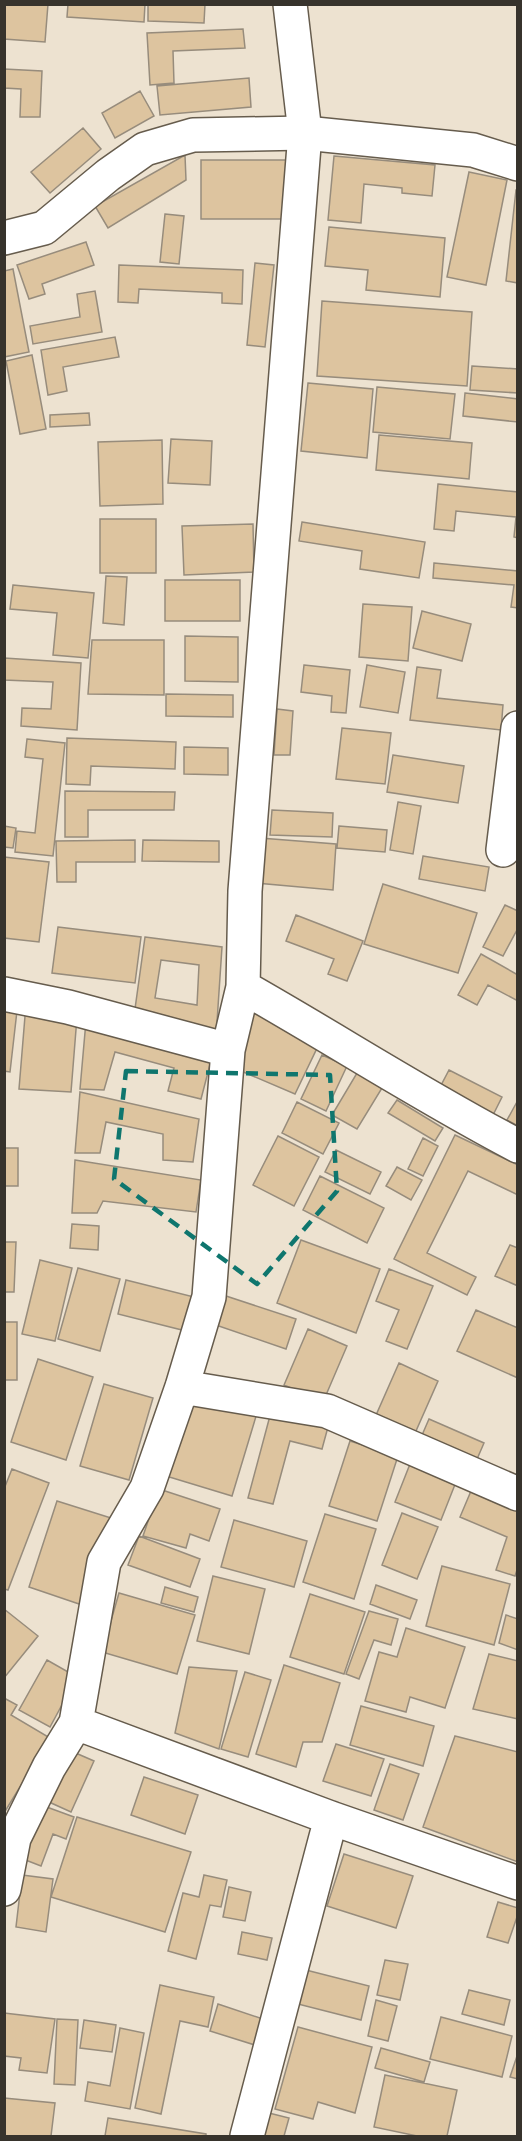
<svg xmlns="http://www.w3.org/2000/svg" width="522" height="2141" font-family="'IBM Plex Sans',sans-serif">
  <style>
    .building { fill: #ddc49f; stroke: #978c7c; stroke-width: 1.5; fill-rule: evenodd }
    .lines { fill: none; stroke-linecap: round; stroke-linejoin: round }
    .street-casing { stroke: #665c4d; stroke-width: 36 }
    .secondary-casing { stroke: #665c4d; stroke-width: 36 }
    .street { stroke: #fff; stroke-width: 33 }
    .secondary { stroke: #fff; stroke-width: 33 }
    .marked { fill: none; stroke: #0f766e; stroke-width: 4.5; stroke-dasharray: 12 8; stroke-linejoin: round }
  </style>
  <rect width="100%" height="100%" fill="#ede2d0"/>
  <path class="building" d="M4,4H48L45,42L4,39Z
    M68,4H145L144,22L67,17Z
    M148,4H205L204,23L148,21Z
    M243,29L245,48L173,51L174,83L150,85L147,33Z
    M4,69L42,71L40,117H20L21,89L4,88Z
    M249,78L251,107L160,115L157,86Z
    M140,91L154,116L115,138L102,113Z
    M83,128L101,149L50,193L31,172Z
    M185,155L186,180L108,228L95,206Z
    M334,156L435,165L432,196L402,193V188L364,184L361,223L328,220Z
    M201,160H287L286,219H201Z
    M469,172L507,180L486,285L447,277Z
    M516,190H518V283L506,281Z
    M165,214L184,216L179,264L160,262Z
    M329,227L445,238L440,297L366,290L368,270L325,266Z
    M86,242L94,265L42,284L45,294L29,299L17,265Z
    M255,263L274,265L265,347L247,345Z
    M119,265L243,270L242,304L222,303V293L139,289L138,303L118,302Z
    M13,269L29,352L4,357V271Z
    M95,291L102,332L33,344L30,326L80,317L77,294Z
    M322,301L472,312L467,386L317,376Z
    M115,337L119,357L63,367L67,391L48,395L41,350Z
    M32,355L46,429L20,434L6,361Z
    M472,366L518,369V393L470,390Z
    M308,383L373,389L367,458L301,451Z
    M377,387L455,394L450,439L373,432Z
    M465,393L518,399V422L463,416Z
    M89,413L90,425L50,427V415Z
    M379,435L472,443L469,479L376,470Z
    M171,439L212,441L210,485L168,483Z
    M162,440L163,504L100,506L98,442Z
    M438,484L518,492V538L514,537L516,517L456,511L454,531L434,529Z
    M100,519H156V573H100Z
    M302,522L425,542L419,578L360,569L362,551L299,541Z
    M253,524L254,572L184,575L182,526Z
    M434,563L518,571V608L511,607L514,585L433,578Z
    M106,576L127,577L124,625L103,623Z
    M165,580H240V621H165Z
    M13,585L94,593L88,658L53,655L57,613L10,609Z
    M363,604L412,607L408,661L359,657Z
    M422,611L471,624L462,661L413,648Z
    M185,636L238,637V682L185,681Z
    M92,640H164V695L88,694Z
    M4,658L81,663L77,730L21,726L22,708L51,709L53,682L4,680Z
    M304,665L350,670L346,713L331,712L332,696L301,692Z
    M367,665L405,672L398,713L360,707Z
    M417,667L441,670L437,698L503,705L501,730L410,720Z
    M166,694L233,695V717L166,716Z
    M277,709L293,711L290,755H274Z
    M342,728L391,733L385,784L336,779Z
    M67,738L176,742L175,769L91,766L90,785L66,784Z
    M27,739L65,743L53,856L15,852L17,831L35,833L43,759L25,757Z
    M184,747L228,748V775L184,774Z
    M393,755L464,766L458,803L387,792Z
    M65,791L175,792L174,810H88V837H65Z
    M398,802L421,806L413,854L390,850Z
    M272,810L333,813L332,837L270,835Z
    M4,826L16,828L13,848L4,847Z
    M339,826L387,830L385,852L337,848Z
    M260,838L336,844L333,890L256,883Z
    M135,840V862H76V882H57L56,841Z
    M143,840L219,841V862L142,861Z
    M423,856L489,867L485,891L419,879Z
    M4,857L49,862L39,942L4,938Z
    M383,884L477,913L458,973L364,944Z
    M505,905L518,911V928L503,956L483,947Z
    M296,915L363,941L347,981L328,974L334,959L286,941Z
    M58,927L141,937L135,983L52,973Z
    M145,937L222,947L216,1037L134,1016ZM161,960L199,965L197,1005L155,998Z
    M481,954L518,975V1001L488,985L477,1005L458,995Z
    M4,999L18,1002L10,1072L4,1071Z
    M26,1004L77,1017L71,1092L19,1089Z
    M254,1013L319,1044L295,1094L234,1068Z
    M86,1021L213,1053L201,1099L168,1091L174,1068L115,1052L104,1090L80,1089Z
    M322,1055L347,1066L326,1111L301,1099Z
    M449,1070L502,1097L491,1119L437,1093Z
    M357,1073L382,1088L357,1129L332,1115Z
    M80,1092L199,1119L193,1162L163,1160V1134L106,1122L100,1153H75Z
    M397,1100L443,1128L435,1141L388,1113Z
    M518,1100V1126L507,1120Z
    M297,1102L339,1123L323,1154L282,1133Z
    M455,1135L518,1165V1195L468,1171L427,1253L476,1277L467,1295L394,1259Z
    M278,1136L319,1157L294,1206L253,1185Z
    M423,1138L438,1146L423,1176L408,1169Z
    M4,1148H18V1186H4Z
    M336,1150L381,1172L370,1194L325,1172Z
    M75,1160L201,1180L196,1212L103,1201L97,1213H72Z
    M397,1167L422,1180L411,1200L386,1186Z
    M320,1176L384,1208L367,1243L303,1210Z
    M72,1224L99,1226L98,1250L70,1248Z
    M301,1240L380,1269L356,1333L277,1303Z
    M4,1242H16L14,1292H4Z
    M510,1245L518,1248V1286L495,1276Z
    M40,1260L72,1268L55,1341L22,1334Z
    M78,1268L120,1279L100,1351L58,1339Z
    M389,1269L433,1286L407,1349L386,1341L399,1310L376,1301Z
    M126,1280L198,1298L190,1332L118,1314Z
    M220,1294L296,1319L286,1349L210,1323Z
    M476,1310L518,1328V1378L457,1351Z
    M4,1322H17V1380H4Z
    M308,1329L347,1346L323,1402L284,1385Z
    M38,1359L93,1377L66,1460L11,1442Z
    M399,1363L438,1381L412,1440L373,1422Z
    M104,1384L153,1398L129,1480L80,1466Z
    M191,1393L257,1413L232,1496L166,1476Z
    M271,1412L328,1427L322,1449L290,1441L273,1504L248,1498Z
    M429,1419L484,1443L474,1466L419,1442Z
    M350,1441L398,1456L377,1521L329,1506Z
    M410,1464L456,1482L441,1520L395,1502Z
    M12,1469L49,1483L8,1590L4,1589V1489Z
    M159,1489L220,1509L209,1541L190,1534L186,1548L143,1536Z
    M471,1491L518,1511V1567L515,1576L496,1570L507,1537L460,1517Z
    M57,1501L111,1518L82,1605L29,1587Z
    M402,1513L438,1527L417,1579L382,1565Z
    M325,1514L376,1529L354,1599L303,1582Z
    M234,1520L307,1541L294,1587L221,1567Z
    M139,1536L200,1559L190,1587L128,1565Z
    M442,1566L510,1584L494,1645L426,1626Z
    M213,1576L265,1589L249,1654L197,1641Z
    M376,1585L417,1600L410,1619L370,1604Z
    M165,1587L198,1597L194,1612L161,1603Z
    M119,1593L195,1615L177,1674L102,1652Z
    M310,1594L365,1612L344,1674L290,1657Z
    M4,1609L38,1636L4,1678Z
    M369,1611L398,1619L391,1645L374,1640L359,1679L346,1674Z
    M506,1615L518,1619V1650L499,1643Z
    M406,1628L465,1647L445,1708L410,1697L406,1712L365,1701L379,1652L397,1657Z
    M489,1654L518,1661V1719L473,1709Z
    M47,1660L77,1677L50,1727L19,1710Z
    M284,1665L340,1683L322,1742H303L296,1767L256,1754Z
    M189,1667L237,1671L219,1749L175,1733Z
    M245,1672L271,1680L248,1757L221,1749Z
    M4,1698L17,1705L11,1715L50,1738L4,1813Z
    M361,1706L434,1726L423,1766L350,1745Z
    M455,1736L518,1752V1862L423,1827Z
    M336,1744L384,1759L371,1796L323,1781Z
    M71,1751L94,1761L71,1812L49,1802Z
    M390,1764L419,1774L403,1820L374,1810Z
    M144,1777L198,1795L185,1834L131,1815Z
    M44,1806L74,1817L66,1839L53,1834L41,1866L23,1859Z
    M77,1817L191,1852L165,1932L51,1897Z
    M344,1854L413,1876L396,1928L327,1906Z
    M22,1875L53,1879L46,1932L16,1927Z
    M204,1875L227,1880L221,1907L210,1905L196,1959L168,1951L183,1893L199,1897Z
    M229,1887L251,1892L245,1921L223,1917Z
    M498,1902L518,1908V1914L508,1943L487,1937Z
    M242,1932L272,1938L267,1960L238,1954Z
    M385,1960L408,1964L400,2000L377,1995Z
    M298,1968L369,1986L361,2020L290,2002Z
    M160,1985L214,1997L208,2027L180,2021L161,2114L135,2108Z
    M469,1990L510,2000L504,2025L462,2014Z
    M376,2000L397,2006L388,2041L368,2036Z
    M218,2004L266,2020L258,2046L210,2031Z
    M4,2013L55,2019L47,2073L19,2070L21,2058L4,2056Z
    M441,2017L512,2036L502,2077L430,2059Z
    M57,2019L78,2020L75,2085L54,2084Z
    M84,2020L116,2025L112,2052L80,2048Z
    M298,2027L372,2047L355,2113L318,2102L313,2119L275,2109Z
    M120,2028L144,2033L130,2109L85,2101L88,2082L110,2086Z
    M381,2048L430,2062L424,2082L375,2068Z
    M518,2053V2079L510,2077Z
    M385,2075L457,2090L447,2136H417L374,2127Z
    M4,2098L55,2103L51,2136H4Z
    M261,2111L289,2118L284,2136H254Z
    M108,2118L206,2134V2136H105Z"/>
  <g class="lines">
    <defs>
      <path id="street" d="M503,850L518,728
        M243,987C335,1039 424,1097 518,1146
        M4,994L68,1007L228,1050
        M182,1387L327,1411L518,1494
        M76,1723L104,1562L147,1488L182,1387L209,1297L228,1050L243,987L245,891L305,133L290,4
        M4,1889L14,1838L49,1767L76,1723L331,1818L518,1883
        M247,2136L331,1818"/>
      <path id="secondary" d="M4,238L44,228L108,175L145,149L193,135L305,133L473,150L518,164"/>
    </defs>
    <use href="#street" class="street-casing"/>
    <use href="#secondary" class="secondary-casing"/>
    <use href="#street" class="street"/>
    <use href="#secondary" class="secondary"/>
  </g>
  <path class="marked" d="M126,1071L330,1075L337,1191L257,1284L114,1179Z"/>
  <rect width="522" height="2141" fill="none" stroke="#37332c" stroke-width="12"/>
</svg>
